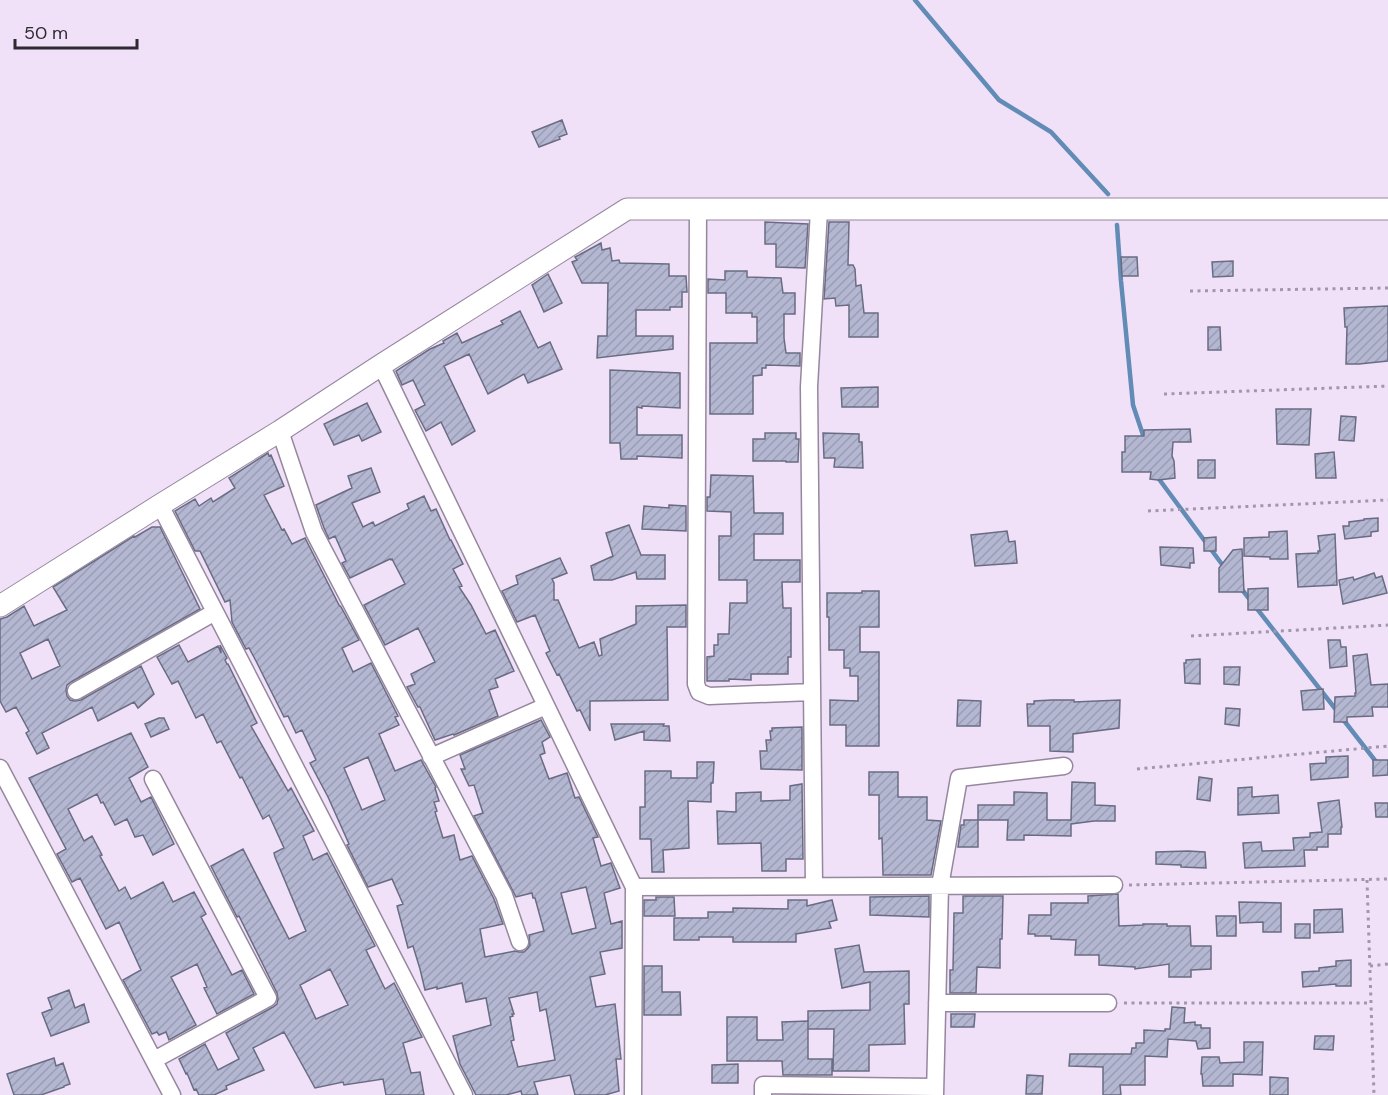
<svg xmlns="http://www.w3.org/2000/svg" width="1388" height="1095" font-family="'DM Sans',sans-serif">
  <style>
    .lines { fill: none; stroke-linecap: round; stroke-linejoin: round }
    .stream { stroke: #628cb5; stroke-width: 4.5 }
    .building { fill: url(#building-hatch); stroke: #696c83; stroke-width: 1.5; fill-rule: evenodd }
    .minor-casing { stroke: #95879d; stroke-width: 19 }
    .tertiary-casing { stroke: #95879d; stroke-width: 23 }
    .path { stroke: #a297a9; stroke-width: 3; stroke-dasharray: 3 4.5; stroke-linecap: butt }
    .minor { stroke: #fff; stroke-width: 16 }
    .tertiary { stroke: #fff; stroke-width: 21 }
  </style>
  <defs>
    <pattern id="building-hatch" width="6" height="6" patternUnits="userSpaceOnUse" patternTransform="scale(1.5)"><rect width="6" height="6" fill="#b4b7d1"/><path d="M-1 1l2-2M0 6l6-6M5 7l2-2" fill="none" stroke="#9b9db4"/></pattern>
  </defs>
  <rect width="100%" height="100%" fill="#f0e1f9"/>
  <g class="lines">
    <path class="stream" d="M915,0L999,100L1051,132L1108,194
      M1117,225L1121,281L1133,405L1145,441
      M1156,475L1224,567
      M1240,587L1337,711
      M1342,718L1377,763"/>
  </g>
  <path class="building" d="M562,120L567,134L559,137L560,139L539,147L532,132Z
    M765,222L808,224L805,268L776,267V244H765Z
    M829,222H849L848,265H853L855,269L856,286L861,285L864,313H878V337H849V305L836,306L835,298L824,299Z
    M601,243L602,250L610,248L612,261L619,260L620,263L669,264V276H686L687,292H682V307H670V310H636V336H673V349L597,358L598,336H607L608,283H582L572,262L577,260L575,257L579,255Z
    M1121,257H1137L1138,276H1122Z
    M1233,261V276L1213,277L1212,262Z
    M725,271H747V277L781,278L783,293H795V314H784V338L786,353H800V366L766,365V368H762V375L753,376V414H710V343H757V317H752V313H726V293H708V279L725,280Z
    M548,274L562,303L544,312L532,285Z
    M1388,306V361L1359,364H1346L1347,327H1345L1344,308Z
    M520,311L538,348L550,342L562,369L528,383L524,374L488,394L469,354L444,366L475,431L452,445L441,422L426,431L415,410L425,405L413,380L402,385L396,371L430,349L444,343L443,341L457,333L462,343L503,324L501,321Z
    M1208,327H1220L1221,350H1208Z
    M610,370L680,373V408L642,406V408L637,407V435H682V458L637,456V459H621L620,443H610Z
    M878,387V407H842L841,388Z
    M367,403L381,432L362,441L359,435L334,445L324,424Z
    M1276,409H1311L1309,445L1277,444Z
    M1341,416L1356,417L1354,441L1339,440Z
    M1190,429L1191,442H1173L1172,456L1174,461L1175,478L1158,480L1150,479L1151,472H1122V452H1125V436H1144V430Z
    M765,433H796V439H799L798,462H786V461H753V439H765Z
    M823,433L859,434V442H862L863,468L834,467L835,458H824Z
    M1334,452L1336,478H1316L1315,454Z
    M268,453L269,456L271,455L284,486L264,495L282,530L284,529L292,544L305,538L339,605L341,607L359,640L342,648L353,672L371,663L398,716L395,717L399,725L379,734L395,771L421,760L436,787L435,788L439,801L434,802L437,811L435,812L443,838L454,835L460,860L472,856L494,899L503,924L480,929L485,957L515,951L519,952H524L528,948L530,945L529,935L544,931L535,898H533L532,893L516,897L474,816L483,813L474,785L469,786L461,769H465L460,755L541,720L550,737L542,742L545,753L540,755L549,779L567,773L575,798L579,797L598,837L593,838L601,866L611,863L620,888L604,893L611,924L622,921V948L600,952L605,974L590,977L596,1007L615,1004L621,1059H616L619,1091L605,1095H575L570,1075L534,1082L538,1095H522L521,1091L506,1095H476L460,1064L453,1036L491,1025L486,998L466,1002L462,983L437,989V987L425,990L420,969L413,946L408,948L397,906L403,904L392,879L368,887L347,845L349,844L328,797L310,763L316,760L302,730L296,733L288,716L284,717L256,661L249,648L246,649L232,622L230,600L225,602L200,551H195L175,511L195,499L199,506L211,498L213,502L235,488L229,478ZM368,757L385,800L362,810L344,768ZM586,887L596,928L572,934L561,893ZM537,992L540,1011L546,1009L555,1060L518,1067L511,1041L514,1040L510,1017L513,1016L512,1014H514L509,998Z
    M1198,460H1215V478H1198Z
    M371,468L380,492L352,503L363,527L373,522L375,526L409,509L407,504L424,496L431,511L436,509L450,540H451L463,564L453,569L462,586L459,587L471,605L486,634L495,630L514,671L495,679L498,687L489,690L498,716L454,735L453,734L435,740L420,707H418L407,687L415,684L411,674L435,662L418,628L385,645L364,605L405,584L392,559L391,560L390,559L350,578L342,563L346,561L335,536L329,539L324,528L316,505L352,488L348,476Z
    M711,475L753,476L754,513H783V534H754V560H800V582H782L783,608H791V657H788V674H751V680L729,679V681H707V657L714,656V645H718V634H729L730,603H747V580H719V536H731V512L707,511V497H710Z
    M669,505L686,506V531L642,529L644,506L669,508Z
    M1378,518V531L1371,532V536L1345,539L1343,526H1349V522L1364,520V519Z
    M629,525L641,555H665V579H637L636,572L612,580H594L591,566L613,556L606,533Z
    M152,527H160L200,609L71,682L67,685L66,690L67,696L70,700L75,701L81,700L141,666L154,694L138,708L134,702L98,721L92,707L42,733L49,748L37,754L26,733L29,731L16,707L6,712L0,701V619L7,617L24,606L34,626L67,610L53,587L134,536L135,537ZM48,639L60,666L32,679L20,653Z
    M1007,531L1009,542L1015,541L1017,563L975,566L971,535Z
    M1287,531L1288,559H1270V557L1244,556V538L1269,537V532Z
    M1335,534L1337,585L1298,587L1296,554L1318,553V551H1320L1318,536Z
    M1216,537V551H1204V538Z
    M1160,547L1193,548L1194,563H1190V568L1161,565Z
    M1242,549L1244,592H1219V568L1233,550Z
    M560,558L567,573L552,579L554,583V600H558L579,648L594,642L599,656L602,655L600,639L636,624V606L686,605V627H667L668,700L590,701V731L580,710L577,711L559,674L557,675L546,653L550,651L535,615L517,622L502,591L518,584L516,576Z
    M1374,573L1376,578L1382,576L1387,593L1343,604L1339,580L1353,577L1354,580Z
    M1268,588V610H1248V589Z
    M862,591H879V627H860V652H879V746H846V725H830V700L858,701V676H850V668H844V650H829V617H827V593H862Z
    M1328,640H1340L1341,647H1346L1347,666L1330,668Z
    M179,645L188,662L218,646L221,653L220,645L227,658L225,660L227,664H228L257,723L251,726L288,791L291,788L314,831L303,836L313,860L327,853L375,946L366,950L385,989L394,983L422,1037L403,1043L411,1073L420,1072L424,1095H386L383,1079L344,1085L343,1082L315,1088L284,1032L253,1048L264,1070L226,1086L227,1089L214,1095H199L196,1089L194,1090L187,1073L186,1074L179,1059L205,1044L218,1070L239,1059L226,1033L273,1007L277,1004L278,999L277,993L239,916L237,917L211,866L243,849L289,939L306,931L275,857L274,853L284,848L269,815L263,819L242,777L240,778L221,741L217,743L203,714L196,718L178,681L172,684L157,657ZM330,969L348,1005L316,1019L300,985Z
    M1367,654L1371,685L1388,684V707H1372L1373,716L1347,717V722H1334L1335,697L1355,696V693H1356L1353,656Z
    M1200,659V684L1185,683L1184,663H1186V660Z
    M1224,667H1240L1239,685L1224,684Z
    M1323,689L1324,709L1303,710L1301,691Z
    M958,700L981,701L980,726H957Z
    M1052,700H1074V702L1120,700L1119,728L1073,734V752L1050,751V726H1028L1027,704H1034V701Z
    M1226,708L1240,709L1239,726L1225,724Z
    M159,718H164L169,729L151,737L145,724Z
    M611,724H664L663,726H669L670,741L644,740V731L615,740Z
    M802,727V770L761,769L760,751H767L766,740H771L770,731H772V728Z
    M131,733L148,767L129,778L141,802L151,797L174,844L153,855L143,835L135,837L127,819L115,825L103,802L101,803L97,794L68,809L84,841L92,836L102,855L100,856L119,891L125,887L131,899L163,882L173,902L194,892L206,914L201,917L232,975L242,970L254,994L217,1014L204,988L207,987L197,964L171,977L196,1025L169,1040L166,1032L159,1035L157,1032L152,1034L123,980L141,970L119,922L106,929L80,878L72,882L57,854L66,849L29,778Z
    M1348,756V777L1311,780L1310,764L1326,763V757Z
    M1373,760H1388V775L1373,776Z
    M697,762H714L713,783H711V802L688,801L689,848L663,850L664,872H652L651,839H640V807H645V771H671V778H697Z
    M869,772H898V797H927V820L941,821L931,875H883L882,838L879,839V795H869Z
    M1199,777L1212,779L1210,801L1197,799Z
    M1072,782L1095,783V805L1115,806V821H1094L1071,824V836L1024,835V840H1007L1008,820H978V805H1014V792L1047,793V820H1071Z
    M802,784L803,859H786V871H762L761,843L718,844L717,811L736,812V793L761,792V801L790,800V786Z
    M1252,787V797L1278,795L1279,813L1238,815V788Z
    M1339,800L1342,827H1341V834H1328V847H1317V850H1304L1305,866L1245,868L1243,843L1261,842L1262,851L1294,850L1293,838L1310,837V833L1322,832L1318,803Z
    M1375,803H1388V817H1376Z
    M964,820H978V847H958L961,825H964Z
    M1188,851L1205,852L1206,868L1181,867V865L1156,864V852Z
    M1118,894L1119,926L1143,925V924H1167V926H1190L1191,946H1211V969L1191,970V977H1169V964L1135,969V967L1099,965V955H1075L1076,940L1051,939V936H1035V934H1028L1029,915H1051V903H1088V896Z
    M929,896V917L870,915V897Z
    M963,896H1003L1002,939H1000V968L977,967L976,993H950V970H953L954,913H963Z
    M656,897H674L675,916H644V900H656Z
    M788,900H807V906L832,900L837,920L829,922L831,928L796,934V942H733V937H699V940H674V918H708V912H733V908L788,909Z
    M1239,902L1281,903V932H1263V922L1240,923Z
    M1342,909L1343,932L1314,933V910Z
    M1216,916H1236V936H1217Z
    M1295,924H1310V938H1295Z
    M859,945L864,972L909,971V1004H904L905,1044L869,1045V1071H833L834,1029H808V1011L870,1010V982L842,988L838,966L835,949Z
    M1351,960V986H1336V984L1303,987L1302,972L1319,971V968L1336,966V961Z
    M644,966H662V992H680L681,1015H644Z
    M69,990L75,1008L84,1004L89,1022L51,1036L42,1013L52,1009L48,998Z
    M1172,1007L1185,1008L1184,1023L1195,1022V1025H1201V1028H1210V1048L1198,1049L1196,1041L1168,1039L1167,1057L1145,1056V1085H1120L1121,1095H1103V1067L1069,1066L1070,1054H1131L1132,1048H1136V1043H1144V1030L1165,1031V1029H1170Z
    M951,1014H975L974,1027H951Z
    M727,1017H757V1040H783L782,1022L808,1021V1059H832V1075H783L782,1061H727Z
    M1315,1036H1334L1333,1050L1314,1049Z
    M1244,1042H1263L1262,1075L1233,1074V1086H1203L1202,1074H1201L1202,1057H1219L1220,1063L1244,1062Z
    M54,1058L56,1066L63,1063L70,1084L64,1086V1087L41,1095H14L7,1074Z
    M738,1064V1083H712V1065Z
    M1027,1075L1043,1076L1042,1094H1026Z
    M1270,1077L1288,1078V1095H1270Z"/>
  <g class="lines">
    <defs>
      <path id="minor" d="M698,210L696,684L699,692L709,696L812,692
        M381,365L634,887L633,1095
        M280,431L314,532L504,895L520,942
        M160,505L464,1095
        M76,691L215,612
        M431,757L546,706
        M0,768L172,1095
        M153,779L268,998L154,1060
        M814,886L809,387L819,210
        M634,887L1114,885
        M937,1003H1108
        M763,1095V1085L935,1087
        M935,1095L940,886L959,778L1064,766"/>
      <path id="tertiary" d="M0,606L160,505L280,431L381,365L627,209H1388"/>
    </defs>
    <use href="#minor" class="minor-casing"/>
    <use href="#tertiary" class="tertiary-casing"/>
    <path class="path" d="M1190,291L1388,288
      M1164,394L1388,386
      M1148,511L1388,500
      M1191,636L1388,625
      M1137,769L1388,746
      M1367,880L1374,1095
      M1129,885L1388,879
      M1370,966L1388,964
      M1124,1003H1371"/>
    <use href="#minor" class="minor"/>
    <use href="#tertiary" class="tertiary"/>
  </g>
  <path d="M15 39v9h122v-9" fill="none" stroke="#2f2932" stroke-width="3"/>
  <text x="24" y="39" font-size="18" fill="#2f2932" stroke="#f0e1f9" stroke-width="4.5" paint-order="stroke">50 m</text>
</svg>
